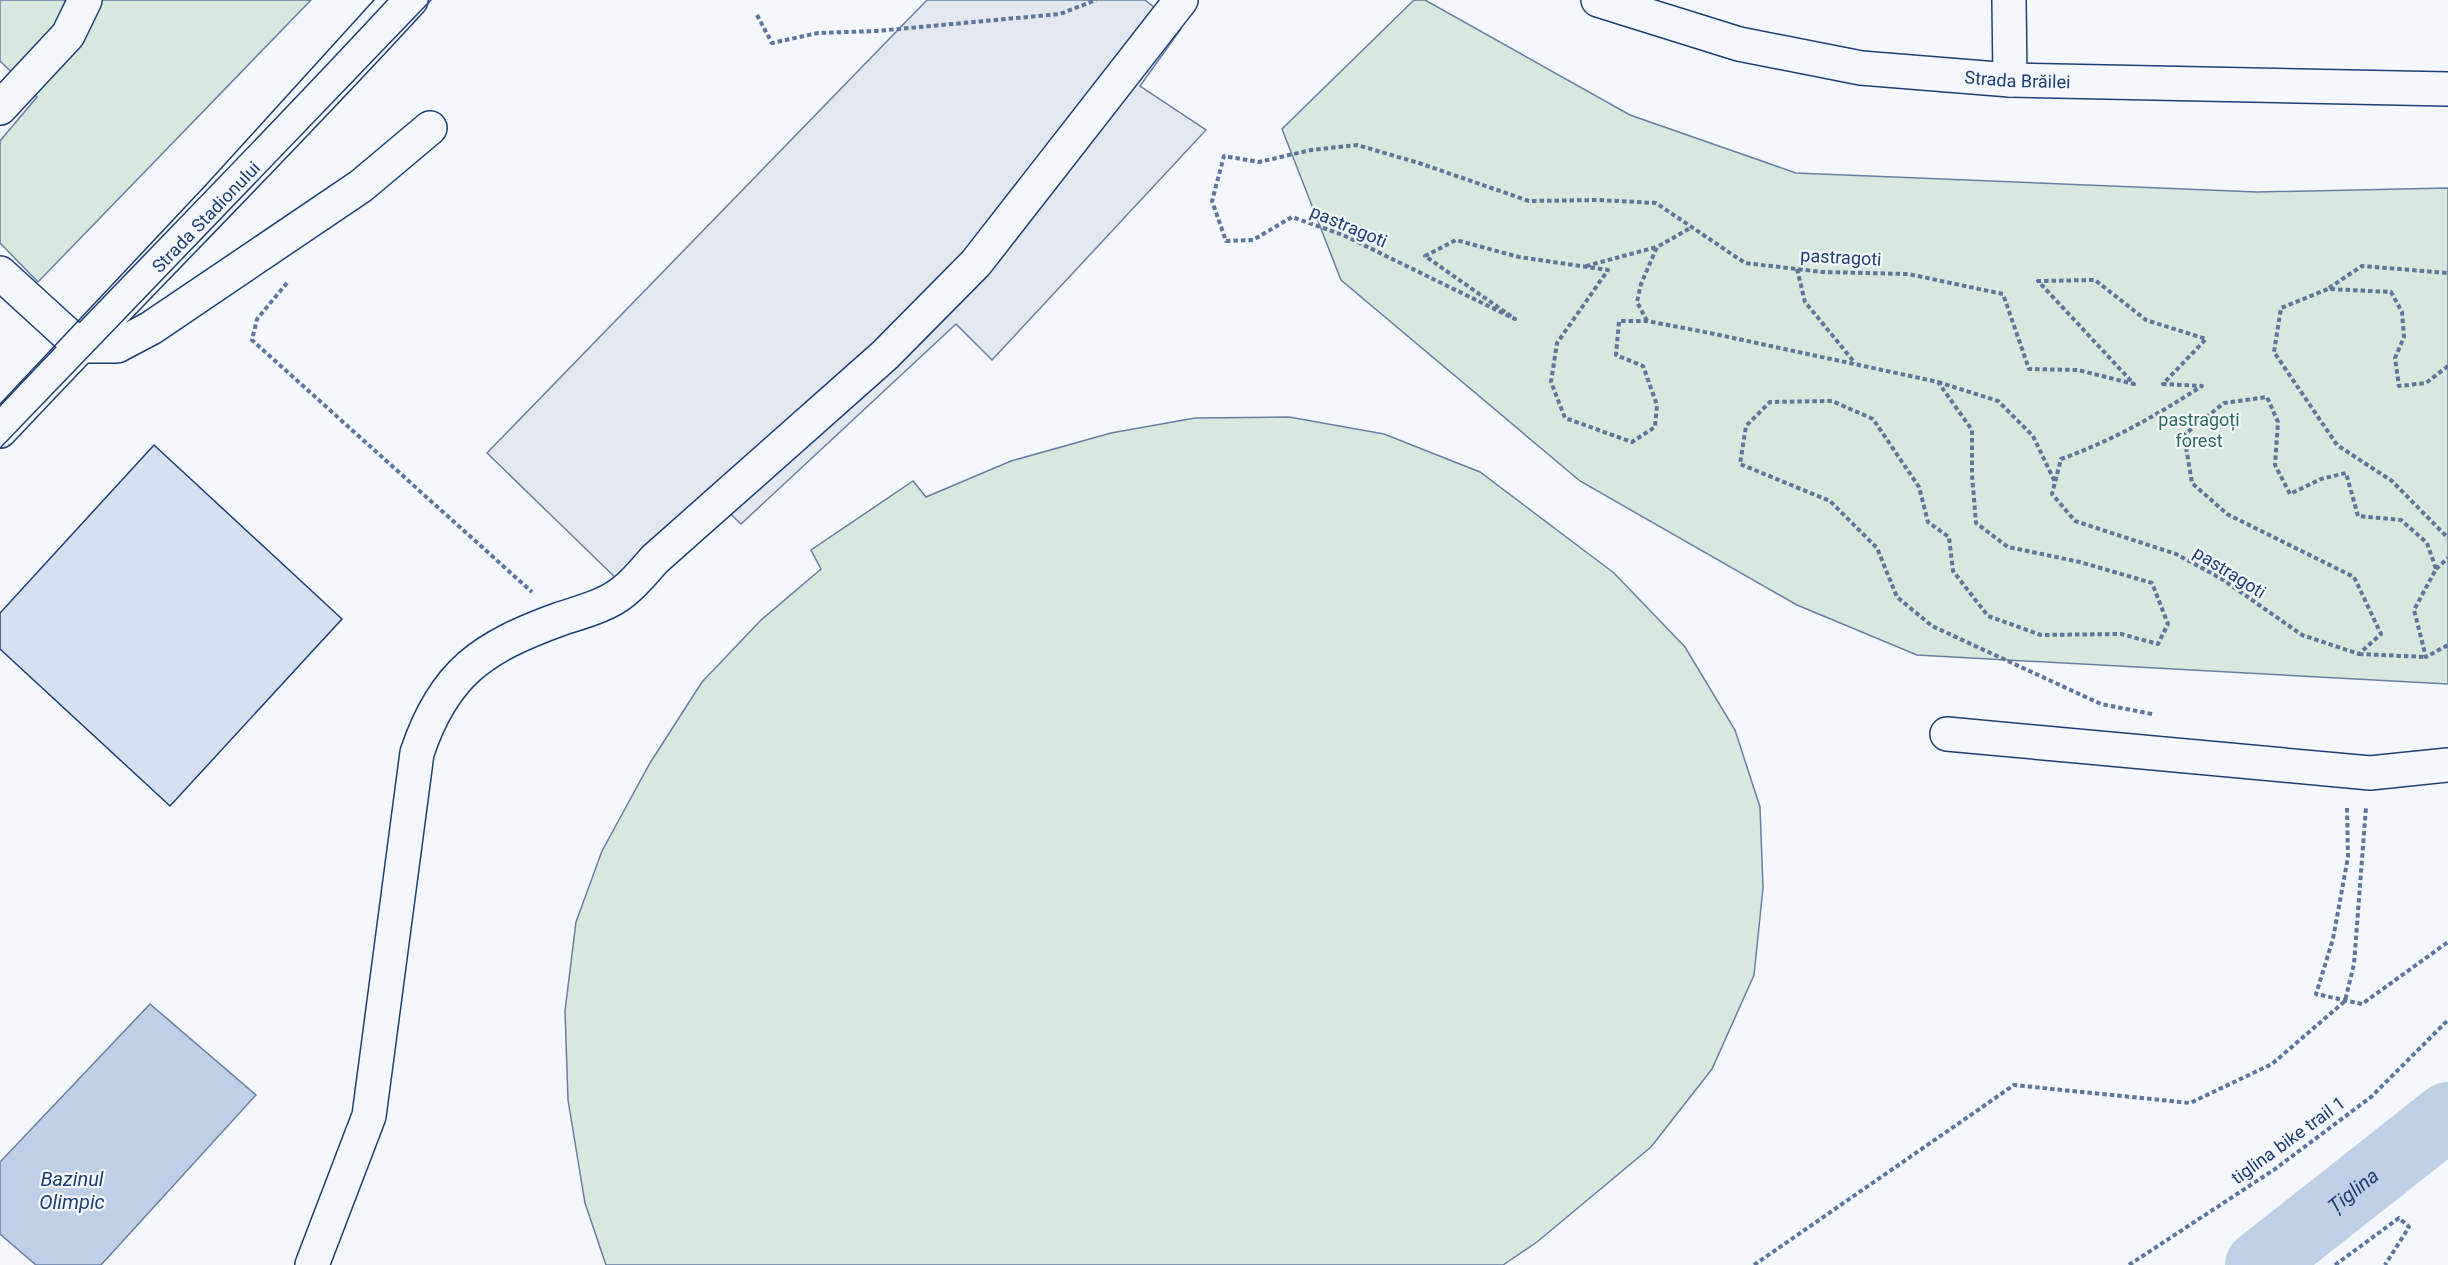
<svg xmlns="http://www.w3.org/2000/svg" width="2448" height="1265" font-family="Roboto,sans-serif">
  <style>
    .green { fill: #d7e8df; stroke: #687fa3; stroke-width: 1.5 }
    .parking { fill: #e3e8f0; stroke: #687fa3; stroke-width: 1.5 }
    .water { fill: #bed0e5; stroke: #687fa3; stroke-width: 1.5 }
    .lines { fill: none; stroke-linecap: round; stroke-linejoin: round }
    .river { stroke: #bed0e5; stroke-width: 68 }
    .building { fill: #d5e0f0; stroke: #1d3f73; stroke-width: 1.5 }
    .minor-casing { stroke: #1d3f73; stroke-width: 36 }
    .major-casing { stroke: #1d3f73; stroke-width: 36 }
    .path { stroke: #5e769c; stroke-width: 4; stroke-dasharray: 4.5 3; stroke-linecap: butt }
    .minor { stroke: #f4f7fb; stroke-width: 33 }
    .major { stroke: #f4f7fb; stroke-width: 33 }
    .tram { stroke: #1d3f73; stroke-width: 1.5 }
    .labels { text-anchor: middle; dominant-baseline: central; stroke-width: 4.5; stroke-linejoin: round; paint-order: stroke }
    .street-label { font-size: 18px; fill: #1d3f73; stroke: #f4f7fb }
    .park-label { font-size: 18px; fill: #2c6c60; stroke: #f4f7fb }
    .water-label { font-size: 20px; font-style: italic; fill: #1d3f73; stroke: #f4f7fb }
  </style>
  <rect width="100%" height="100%" fill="#f4f7fb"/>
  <path class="green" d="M0,0H311L38,282L0,243V141L37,97L0,61Z
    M1414,0H1425L1630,115L1796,173L2257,192L2448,188V684L1917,655L1797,605L1580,481L1341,280L1282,129Z
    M1289,417L1384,434L1480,472L1614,573L1685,647L1735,730L1760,807L1763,888L1754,975L1712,1069L1651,1147L1537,1242L1503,1265H606L585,1203L568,1100L565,1011L576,922L602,851L650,763L702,682L761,620L821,569L811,550L913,481L926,497L1011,461L1111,433L1195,418Z"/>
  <path class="parking" d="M927,0H1145L1181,29L1140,86L1206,130L992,360L956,324L741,524L712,496L623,585L487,453Z"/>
  <path class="water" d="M150,1004L256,1095L101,1265H36L0,1234V1162Z"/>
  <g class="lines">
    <path class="river" id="s1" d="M2259,1265L2448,1116"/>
  </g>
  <path class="building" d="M154,445L342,619L170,806L0,649V613Z"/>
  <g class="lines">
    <defs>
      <path id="minor" d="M2009,0L2010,80
        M0,108L68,35L85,0
        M0,273L80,346H117L151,328L361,186L430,128
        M1947,734L2370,773L2448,765
        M312,1265L369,1116L417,753C444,672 483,647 560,619C581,612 606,606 623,592C635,583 645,570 655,559L885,355L976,263L1181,0"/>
      <g id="major">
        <path id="s2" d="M1598,0L1739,44L1861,68L2010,80L2448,89"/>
        <path id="s3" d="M0,431C136,286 277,146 411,0"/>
      </g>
    </defs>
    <use href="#minor" class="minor-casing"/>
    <use href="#major" class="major-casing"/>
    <path class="path" d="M757,15L772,43L818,33L877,31L1060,14L1096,0
      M1586,266L1657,247
      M1797,269L1805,302L1855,363
      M287,283L257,319L252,340L532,592
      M2329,288L2362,266L2448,273
      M1647,321L1637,302L1641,284L1657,247L1692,227
      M2448,366L2426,383L2399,386L2395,358L2404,337L2402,312L2391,292L2328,289L2281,308L2274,352L2337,445L2392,481L2448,538
      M1938,382L1998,401L2033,436L2055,482
      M2436,569L2448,558
      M2359,654L2426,657
      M2152,714L2101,704L1932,626L1897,597L1877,548L1830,501L1740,464L1746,426L1770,402L1832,401L1873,419L1919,487L1928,522L1949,537L1953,571L1988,616L2041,635L2121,634L2158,644L2168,624L2152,583L2080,562L2008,547L1976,523L1972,475V430L1938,382L1710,333L1647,321H1619L1616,355L1643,366L1657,405L1655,427L1632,442L1565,418L1551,382L1557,343L1608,270L1519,257L1456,240L1425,256L1515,319L1343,235L1292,217L1253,240L1226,241L1212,201L1224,156L1259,162L1311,150L1357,145L1419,163L1529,201L1599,200L1656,203L1745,263L1822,272L1908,274L2003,294L2029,369L2078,370L2134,384L2038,281L2095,280L2146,320L2206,339L2163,384L2202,386C2155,416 2114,440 2061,459L2052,494L2075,521L2176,554L2222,579L2302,635L2359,654L2381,634L2354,577L2227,514L2192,483L2184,435L2224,403L2267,397L2278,422L2275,465L2290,494L2321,479L2346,473L2358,516L2401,520L2427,543L2436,569L2414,610L2426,657L2448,645
      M2347,808L2348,857L2333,939L2316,994L2362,1004L2448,942
      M1754,1265L2014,1085L2190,1103L2272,1064L2345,1001L2354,964L2366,807
      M2129,1265L2275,1169L2371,1097L2448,1020
      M2335,1265L2399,1218L2409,1227L2385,1265"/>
    <use href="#minor" class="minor"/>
    <use href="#major" class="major"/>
    <path class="tram" d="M0,404L205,186L374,0
      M0,448L431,0"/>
  </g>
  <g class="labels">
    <g class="street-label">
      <text stroke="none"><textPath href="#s2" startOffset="429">Strada Brăilei</textPath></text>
      <text stroke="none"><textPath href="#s3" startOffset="297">Strada Stadionului</textPath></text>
      <text transform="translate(1349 226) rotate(23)">pastragoti</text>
      <text transform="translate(1841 257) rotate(3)">pastragoti</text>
      <text transform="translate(2230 572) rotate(32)">pastragoti</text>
      <text transform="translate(2288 1140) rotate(-36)">tiglina bike trail 1</text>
    </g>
    <g class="park-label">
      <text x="2199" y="419">pastragoți<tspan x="2199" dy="21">forest</tspan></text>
    </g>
    <g class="water-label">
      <text x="72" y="1179">Bazinul<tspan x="72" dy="23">Olimpic</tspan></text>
      <text stroke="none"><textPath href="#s1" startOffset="120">Țiglina</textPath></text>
    </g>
  </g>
</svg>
